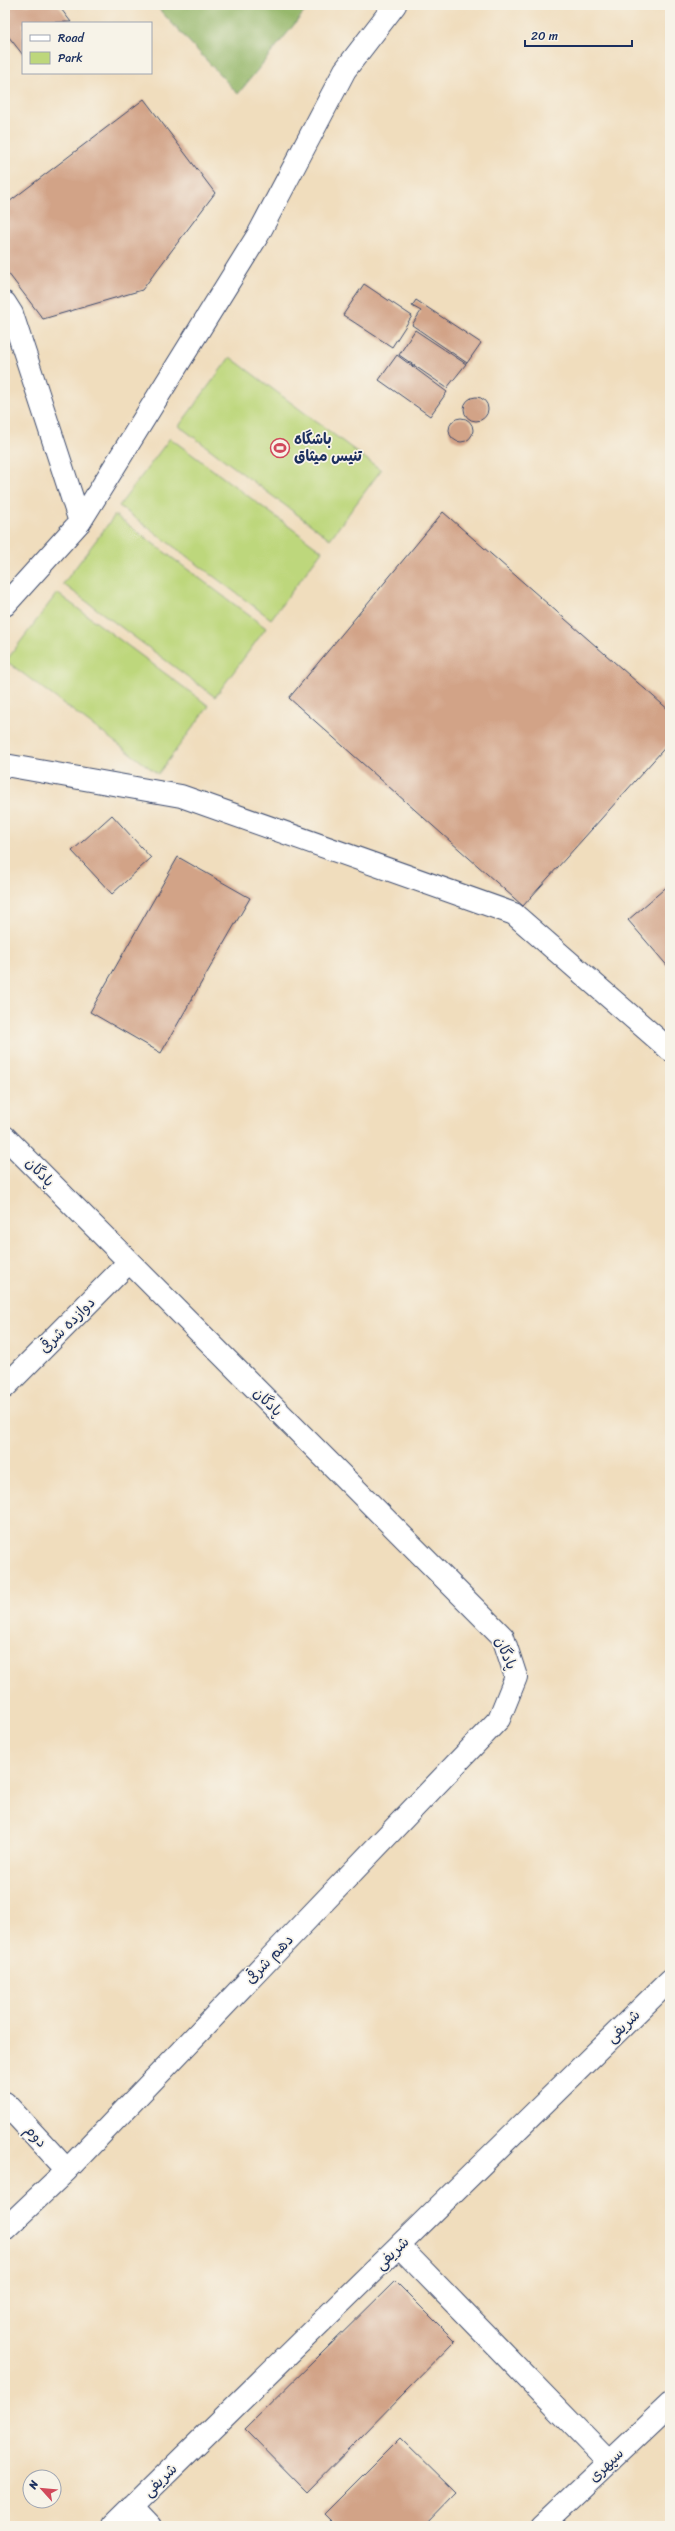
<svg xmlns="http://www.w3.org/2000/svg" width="675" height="2531" font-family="Sriracha,'Playpen Sans Arabic',sans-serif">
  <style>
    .green { fill: #bdd77c; stroke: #6c836d }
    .forest { fill: #96b86c; stroke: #587465 }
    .building { fill: #d2a387 }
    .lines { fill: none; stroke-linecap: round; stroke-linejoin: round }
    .minor-casing { stroke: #3b496c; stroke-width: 24 }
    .minor { stroke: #fff; stroke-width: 22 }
    .labels { text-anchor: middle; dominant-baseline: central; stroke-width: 3.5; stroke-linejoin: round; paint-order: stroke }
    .poi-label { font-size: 15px; font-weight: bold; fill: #1b2f5e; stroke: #f7f3e8; text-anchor: start }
    .street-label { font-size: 15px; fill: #1b2f5e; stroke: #f7f3e8 }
  </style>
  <rect width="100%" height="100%" fill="#f7f3e8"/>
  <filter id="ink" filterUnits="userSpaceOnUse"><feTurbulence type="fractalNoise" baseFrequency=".025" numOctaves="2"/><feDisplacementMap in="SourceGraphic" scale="8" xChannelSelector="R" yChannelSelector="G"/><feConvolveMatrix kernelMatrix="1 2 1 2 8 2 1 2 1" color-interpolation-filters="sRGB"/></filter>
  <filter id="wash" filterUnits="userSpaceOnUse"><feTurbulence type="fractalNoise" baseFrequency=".012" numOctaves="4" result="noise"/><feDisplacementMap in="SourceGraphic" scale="16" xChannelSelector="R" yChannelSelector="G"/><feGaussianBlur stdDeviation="0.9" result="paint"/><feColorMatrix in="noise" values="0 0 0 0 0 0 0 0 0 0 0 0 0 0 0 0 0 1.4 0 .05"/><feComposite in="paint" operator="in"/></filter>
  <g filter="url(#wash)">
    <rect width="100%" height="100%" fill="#f0ddbd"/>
    <path class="green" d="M230,357L381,470L330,539L179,426Z
      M170,438L322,551L271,619L119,506Z
      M115,515L266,628L215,697L63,584Z
      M57,593L209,706L158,774L6,661Z"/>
    <path class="forest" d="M155,5H310L238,94Z"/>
    <g id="blocks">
      <path class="building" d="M5,5H58L71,22L23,23V55L5,32Z
        M144,99L215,193L142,290L43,319L5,269V205Z
        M364,284L412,316L392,347L343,315Z
        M416,300L481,343L467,363L412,325L421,311L412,306Z
        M415,330L466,364L447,388L399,355Z
        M397,355L447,392L430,416L379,380Z
        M464 409a12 12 0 1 1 24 0a12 12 0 1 1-24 0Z
        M449 430a12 12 0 1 1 24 0a12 12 0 1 1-24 0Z
        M443,512L670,711V742L523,906L289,698Z
        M112,815L151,858L112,894L72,851Z
        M178,857L250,898L161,1053L90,1012Z
        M670,884V969L628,920Z
        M395,2281L455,2341L307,2492L245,2429Z
        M400,2438L456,2493L424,2526H336L324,2514Z"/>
    </g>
  </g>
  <g filter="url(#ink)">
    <use href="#blocks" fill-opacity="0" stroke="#3b496c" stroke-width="1"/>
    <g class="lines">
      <defs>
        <path id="minor" d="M5,303L12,314L80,522
          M5,605L80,522L258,235L345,70L395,5
          M5,765L181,796L514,914L670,1050
          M5,1137L503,1637L516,1677L499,1719L67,2170L5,2229
          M5,1387L128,1263
          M5,2103L67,2170
          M399,2246L609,2462
          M132,2507L150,2526
          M113,2526L670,1980
          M541,2526L670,2404"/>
      </defs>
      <use href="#minor" class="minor-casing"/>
      <use href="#minor" class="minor"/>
    </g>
  </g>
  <defs>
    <symbol id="stadium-ring" viewBox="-11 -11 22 22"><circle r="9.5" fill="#f7f3e8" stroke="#d1495b" stroke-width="1.5"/><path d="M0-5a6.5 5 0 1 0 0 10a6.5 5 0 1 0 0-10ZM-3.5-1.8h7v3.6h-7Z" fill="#d1495b"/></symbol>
  </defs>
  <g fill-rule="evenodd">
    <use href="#stadium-ring" x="269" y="437" width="22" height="22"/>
  </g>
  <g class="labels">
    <g class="poi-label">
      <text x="294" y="439">باشگاه<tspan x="294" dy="17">تنيس ميثاق</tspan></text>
    </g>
    <g class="street-label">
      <text transform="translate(40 1172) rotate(46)">پادگان</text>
      <text transform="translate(67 1325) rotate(-45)">دوازده شرقی</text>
      <text transform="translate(268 1402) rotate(45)">پادگان</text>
      <text transform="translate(506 1653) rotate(67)">پادگان</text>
      <text transform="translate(269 1959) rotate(-46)">دهم شرقی</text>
      <text transform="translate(623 2026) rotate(-44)">شریفی</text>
      <text transform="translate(36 2136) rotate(47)">دوم</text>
      <text transform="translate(392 2253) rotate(-44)">شریفی</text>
      <text transform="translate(606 2465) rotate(-44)">سپهری</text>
      <text transform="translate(160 2480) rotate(-44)">شریفی</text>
    </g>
  </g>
  <rect width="675" height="2531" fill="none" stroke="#f7f3e8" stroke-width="20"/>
  <rect x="22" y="22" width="130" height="52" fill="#f7f3e8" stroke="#9fa5b1"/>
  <rect x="30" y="35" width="20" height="6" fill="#ffffff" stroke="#9fa5b1"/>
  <text x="58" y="42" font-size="12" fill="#1b2f5e">Road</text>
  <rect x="30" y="52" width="20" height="12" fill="#bdd77c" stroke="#9fa5b1"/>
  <text x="58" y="62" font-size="12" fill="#1b2f5e">Park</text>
  <g transform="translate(42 2489) rotate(297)"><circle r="19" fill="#f7f3e8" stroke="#9fa5b1"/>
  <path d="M0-3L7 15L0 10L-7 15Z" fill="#d1495b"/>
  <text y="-6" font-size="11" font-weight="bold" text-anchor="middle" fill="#1b2f5e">N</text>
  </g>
  <path d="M525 40v6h107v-6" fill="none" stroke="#1b2f5e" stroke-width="2"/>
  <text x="531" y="40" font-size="12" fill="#1b2f5e" stroke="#f7f3e8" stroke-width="3" paint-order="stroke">20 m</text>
</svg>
